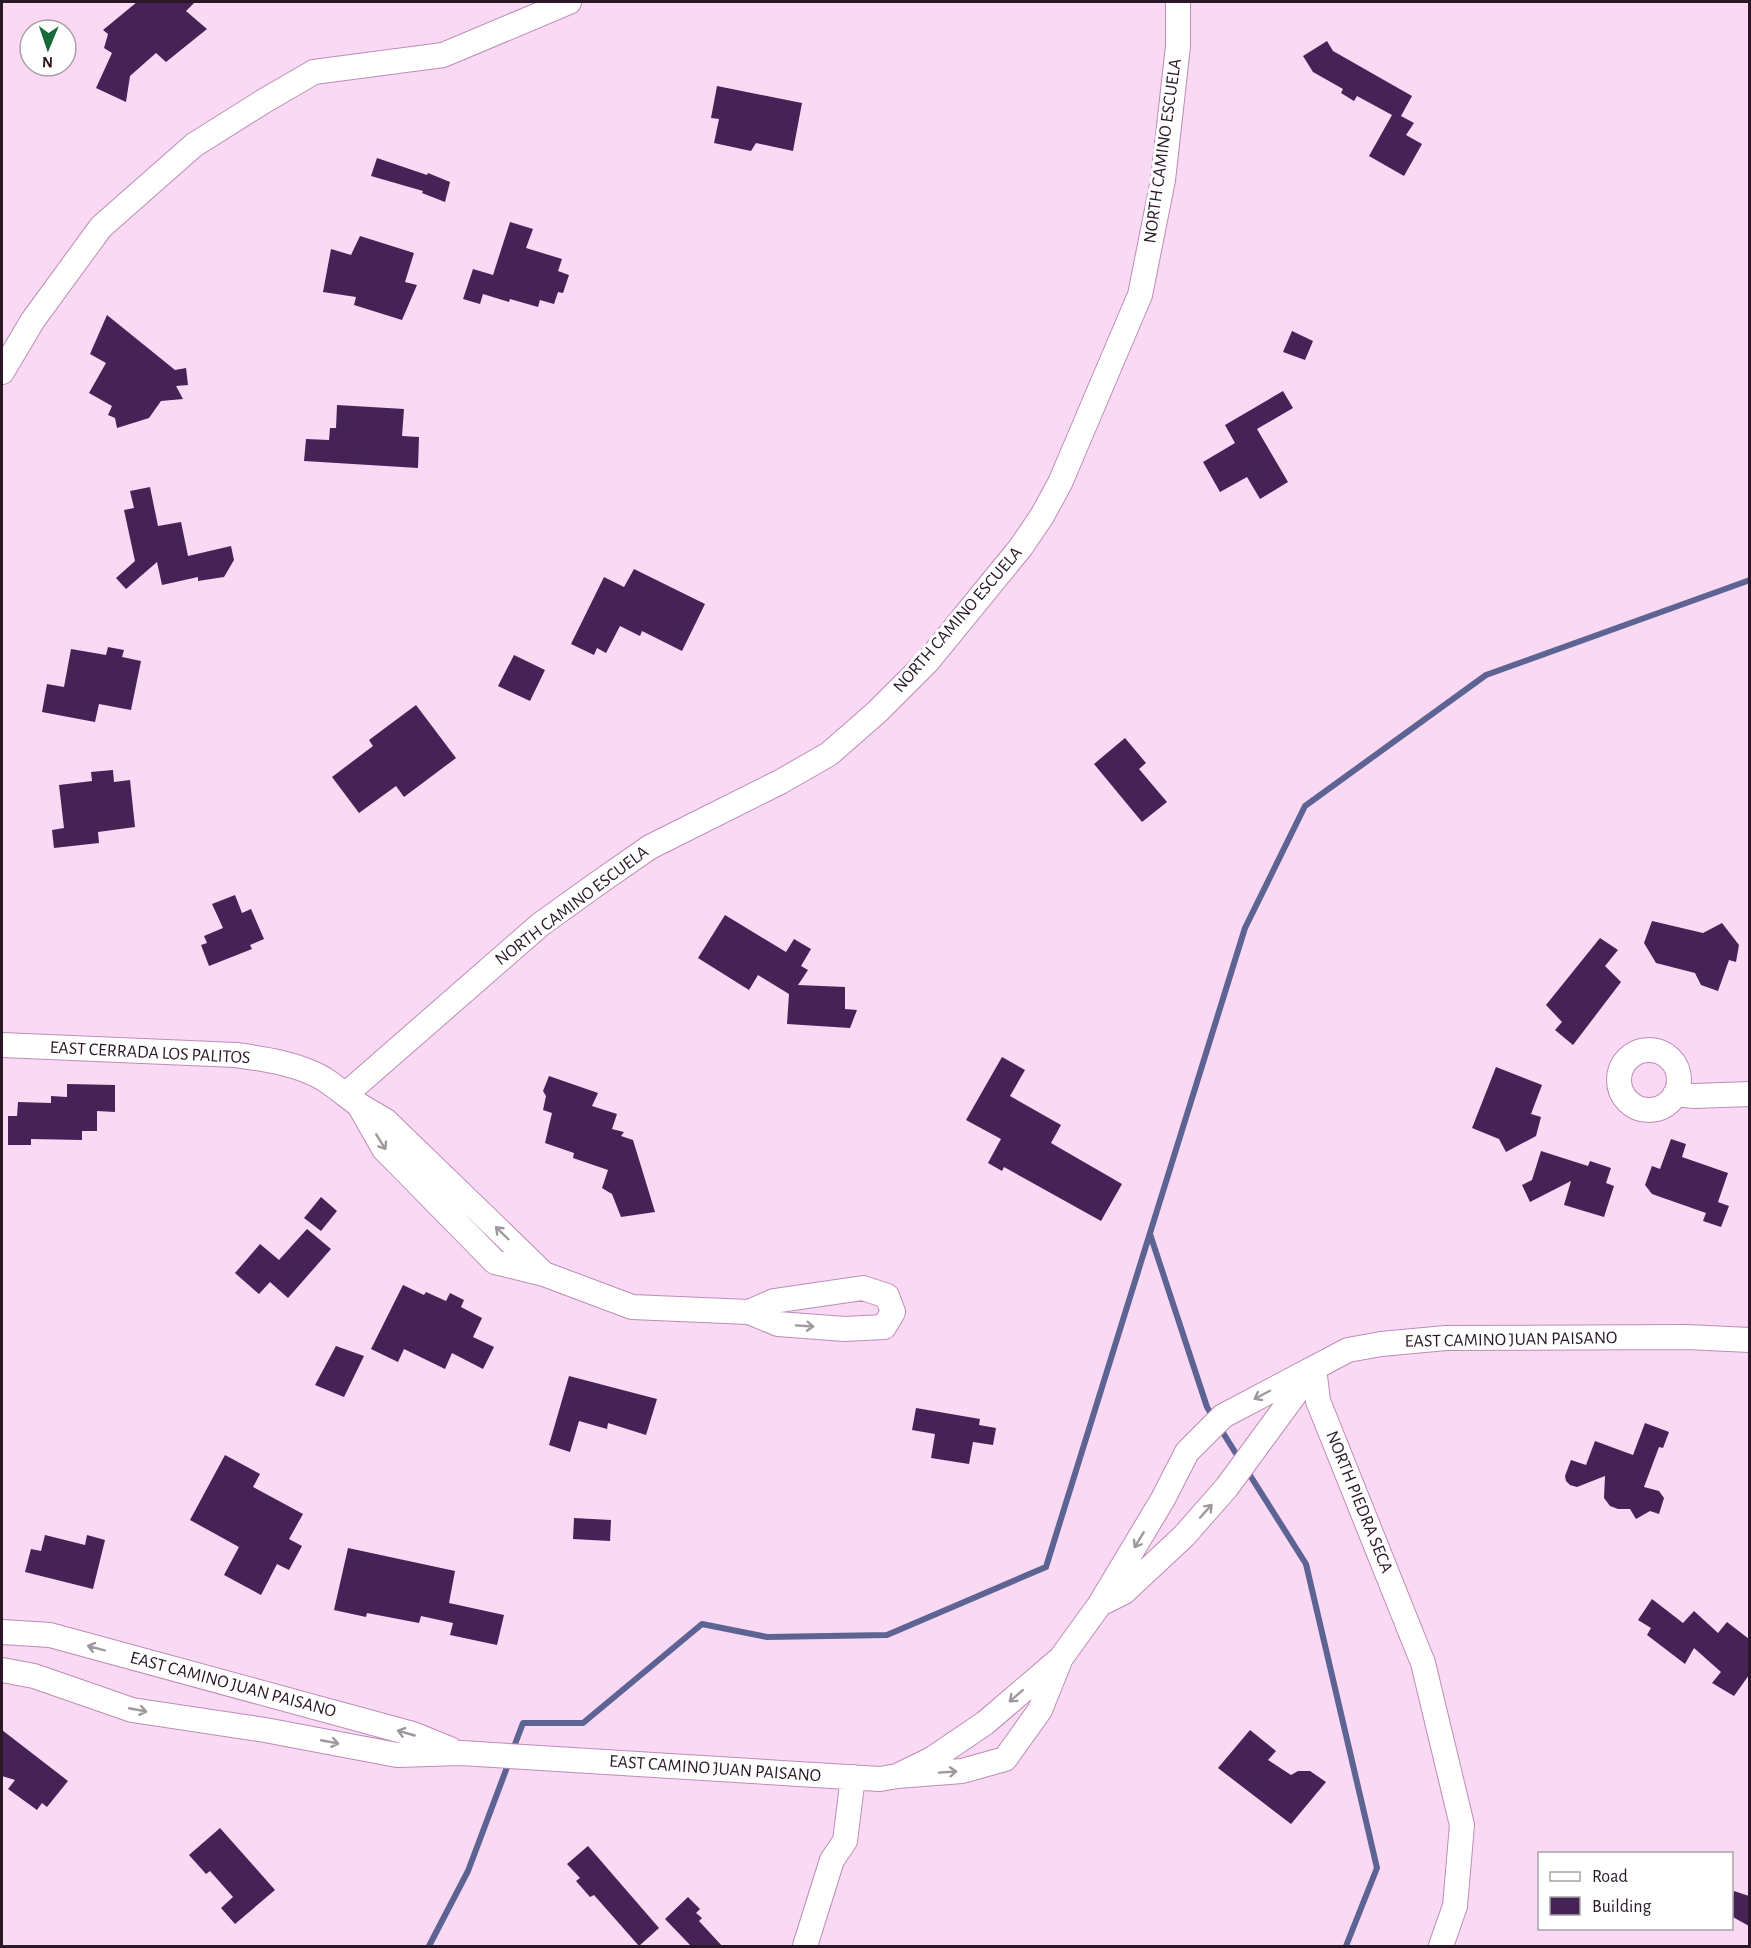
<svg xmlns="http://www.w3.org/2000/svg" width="1751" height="1948" font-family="'Alegreya Sans',sans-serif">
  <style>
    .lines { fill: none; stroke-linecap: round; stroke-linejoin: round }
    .stream { stroke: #5d6393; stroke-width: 6 }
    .building { fill: #452357 }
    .minor-casing { stroke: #be8cb6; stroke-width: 26 }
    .minor { stroke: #fff; stroke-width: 24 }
    .oneway { stroke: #9f979e }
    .labels { text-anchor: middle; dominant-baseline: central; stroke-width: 6; stroke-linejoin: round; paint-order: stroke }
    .street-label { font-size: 18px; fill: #2a1727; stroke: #fff }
  </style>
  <rect width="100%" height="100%" fill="#f9d9f3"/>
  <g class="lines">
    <path class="stream" d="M1150,1234L1207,1407L1213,1417
      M1220,1428L1240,1460
      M1246,1469L1306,1564L1377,1868L1346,1946
      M512,1752L523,1723H583L702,1624L767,1637L887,1635L1046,1567L1245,928L1305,806L1486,675L1750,580
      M429,1946L468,1871L509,1762"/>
  </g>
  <path class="building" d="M137,2H195L186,11L207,29L166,62L156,53L130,76L126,102L96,88L112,53L104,48L108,34L103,30Z
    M1327,41L1333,51L1412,96L1401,116L1414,123L1406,135L1422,144L1404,176L1369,156L1392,115L1357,96L1354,101L1341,93L1343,89L1313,72L1303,56Z
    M717,86L802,103L793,151L756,143L751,151L714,143L719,119L711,118Z
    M377,158L427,175L428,173L450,182L445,202L422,193L423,191L371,176Z
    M510,222L533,229L526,248L562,259L558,271L569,275L563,293L558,292L554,304L540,300L538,307L510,299L509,302L483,294L480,304L463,299L473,269L493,275Z
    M360,236L414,253L405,282L417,285L402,320L354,305L356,297L323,292L331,249L351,255Z
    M107,315L175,370L186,368L188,385L176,386L183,399L161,401L149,418L117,428L115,418L108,415L112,406L89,393L106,363L90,354Z
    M1292,331L1313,341L1305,360L1283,352Z
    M1283,391L1293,408L1257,429L1288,482L1260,499L1247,477L1220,492L1203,462L1235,443L1225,425Z
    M337,405L404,409L402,436L419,437L418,468L304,461L306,439L329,440L330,428H336Z
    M150,487L158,526L181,522L188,556L231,546L234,560L224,577L198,581V577L162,585L157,562L126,589L116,578L135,561L124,510L134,508L130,491Z
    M634,569L705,604L682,651L642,631L640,636L620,626L606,653L597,648L594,655L571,644L604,577L624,587Z
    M108,647L124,650L122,657L141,661L131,710L99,704L95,722L42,712L47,684L64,687L71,649L106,655Z
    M514,655L545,670L530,701L498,686Z
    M416,705L456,758L404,797L396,786L359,813L332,777L373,746L369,740Z
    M1125,738L1146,763L1139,769L1167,802L1142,822L1094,764Z
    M113,770L114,782L130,780L135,827L98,832L99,843L54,848L52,830L64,828L59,785L92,781L91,772Z
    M235,895L242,913L251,909L264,939L250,945L252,949L209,966L201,945L207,943L204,936L223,928L212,904Z
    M725,915L786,952L794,939L811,949L801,966L808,970L798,985L845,987V1009L857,1010L850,1028L787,1024L789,994L758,975L749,990L698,958Z
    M1652,921L1703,933L1722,923L1739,945L1736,962L1729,960L1718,991L1701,985L1695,973L1656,963L1644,943Z
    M1600,938L1618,950L1605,966L1621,982L1573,1045L1555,1030L1562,1022L1546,1005Z
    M1002,1057L1025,1070L1010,1096L1061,1125L1051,1143L1122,1184L1101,1221L1004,1167L1002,1171L988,1163L1001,1139L966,1120Z
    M1496,1067L1542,1085L1531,1114L1541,1117L1536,1136L1506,1152L1499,1139L1472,1128Z
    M549,1076L598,1093L592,1106L617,1114L612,1129L624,1132L621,1136L633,1140L655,1212L621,1217L612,1194L602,1188L608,1170L573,1158L574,1153L545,1143L552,1113L543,1110L546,1096L543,1091Z
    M67,1084L115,1085V1112L97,1111V1131H82V1140L31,1139V1145H8V1116H17L18,1102L51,1103V1096L67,1097Z
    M1671,1139L1686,1144L1682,1157L1728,1173L1718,1202L1729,1206L1721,1227L1703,1221L1706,1213L1652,1194L1645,1185L1652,1166L1660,1169Z
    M1541,1151L1588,1166L1590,1161L1611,1168L1606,1183L1614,1186L1604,1217L1564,1205L1571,1181L1530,1202L1522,1185L1532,1180Z
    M321,1197L337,1211L321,1231L304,1218Z
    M307,1229L331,1249L288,1298L270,1282L259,1294L235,1273L260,1244L279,1260Z
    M403,1285L424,1295L426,1292L446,1301L450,1293L464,1300L461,1307L482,1318L473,1337L494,1347L483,1369L452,1353L445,1369L404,1349L398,1362L371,1349Z
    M336,1346L364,1356L344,1397L315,1385Z
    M569,1376L657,1399L646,1435L608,1423L607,1429L579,1421L570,1452L549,1445Z
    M916,1408L980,1419L979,1425L996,1428L993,1445L973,1442L969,1464L931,1458L935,1434L912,1430Z
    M1645,1423L1669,1432L1663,1448L1659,1447L1644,1487L1659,1491L1664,1498L1659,1514L1650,1511L1636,1519L1630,1509H1618L1610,1506L1604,1498L1605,1476L1577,1487L1570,1485L1566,1481L1565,1476L1571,1460L1586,1465L1595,1441L1633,1455Z
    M225,1455L260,1474L253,1487L303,1514L289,1539L302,1546L289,1570L277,1564L261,1595L224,1575L239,1547L190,1520Z
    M574,1518L611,1520L610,1541L573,1539Z
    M45,1535L85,1545L87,1535L105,1540L93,1589L25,1572L31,1549L41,1551Z
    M348,1548L455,1571L449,1603L504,1615L497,1645L450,1635L453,1623L421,1616L419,1623L367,1613L366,1617L334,1610Z
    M1652,1599L1683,1623L1694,1611L1718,1633L1727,1622L1749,1639V1675L1734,1696L1712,1683L1721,1672L1694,1648L1685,1664L1647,1635L1651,1628L1638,1620Z
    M2,1730L68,1781L47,1807L42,1803L37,1810L8,1789L15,1780L2,1776Z
    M1250,1730L1276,1751L1268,1760L1291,1775L1298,1771H1310L1326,1782L1291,1824L1218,1768Z
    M220,1828L275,1890L235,1924L221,1908L233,1897L210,1871L206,1874L189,1855Z
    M588,1846L659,1928L639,1946L594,1895L590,1897L576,1881L580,1878L567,1864Z
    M1734,1891L1749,1896V1926L1731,1916Z
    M688,1897L700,1909L696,1913L702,1918L699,1921L723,1947H692L665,1919Z"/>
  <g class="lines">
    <defs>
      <path id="minor" d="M2,372L33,320L101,227L194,145L264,101L314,72L443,55L569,2
        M2,1045L236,1055C265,1059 299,1064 324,1079C336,1087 347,1096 359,1105
        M1619 1080a30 30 0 1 1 60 0a30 30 0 1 1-60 0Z
        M1675,1094L1694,1096L1750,1094
        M347,1096L353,1088L541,924L601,881L650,847L780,782L829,754L877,712L928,661L1021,547L1042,516L1060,483L1140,295L1163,180L1178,46V2
        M544,1274L386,1121L359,1105L384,1149L495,1262L544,1274L632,1307L749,1312L778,1324L845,1329L884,1327L893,1312L887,1296L863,1288L774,1301L749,1312
        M1314,1368L1318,1401L1423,1663L1462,1825L1455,1906L1441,1946
        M1102,1603L1124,1592L1184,1536L1227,1487L1309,1375
        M2,1632L50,1635L413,1734L450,1749
        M1061,1658L1040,1710L1005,1759L962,1771L897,1776L932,1759L985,1723L1061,1658L1100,1604L1163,1499L1187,1452L1223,1416L1348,1350L1381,1344L1446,1338L1686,1337L1750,1340
        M2,1670L34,1676L132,1710L265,1730L397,1755L461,1753L880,1779L897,1776
        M805,1946L832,1860L845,1841L853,1777"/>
    </defs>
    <use href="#minor" class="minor-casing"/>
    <use href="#minor" class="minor"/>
  </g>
  <defs><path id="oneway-shaft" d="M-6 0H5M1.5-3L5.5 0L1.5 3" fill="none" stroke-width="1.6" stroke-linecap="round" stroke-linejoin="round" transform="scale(1.5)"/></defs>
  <g class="oneway">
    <use href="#oneway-shaft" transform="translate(381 1142) rotate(58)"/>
    <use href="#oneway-shaft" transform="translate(502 1233) rotate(-136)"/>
    <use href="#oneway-shaft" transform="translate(805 1326) rotate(4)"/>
    <use href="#oneway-shaft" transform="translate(1262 1395) rotate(152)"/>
    <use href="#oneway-shaft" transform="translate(1206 1511) rotate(-48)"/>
    <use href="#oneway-shaft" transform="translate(1139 1540) rotate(121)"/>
    <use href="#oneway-shaft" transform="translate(96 1648) rotate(-165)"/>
    <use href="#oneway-shaft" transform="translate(1016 1696) rotate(139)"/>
    <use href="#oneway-shaft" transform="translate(138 1710) rotate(11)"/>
    <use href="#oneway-shaft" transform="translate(406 1733) rotate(-164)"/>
    <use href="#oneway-shaft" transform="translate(330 1742) rotate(11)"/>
    <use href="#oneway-shaft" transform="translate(948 1772) rotate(-4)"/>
  </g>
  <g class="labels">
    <g class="street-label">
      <text transform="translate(1163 151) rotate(-82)">NORTH CAMINO ESCUELA</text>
      <text transform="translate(958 620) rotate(-49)">NORTH CAMINO ESCUELA</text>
      <text transform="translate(572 906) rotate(-37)">NORTH CAMINO ESCUELA</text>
      <text transform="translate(150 1053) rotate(3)">EAST CERRADA LOS PALITOS</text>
      <text transform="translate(1511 1340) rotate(-1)">EAST CAMINO JUAN PAISANO</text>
      <text transform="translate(1359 1502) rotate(68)">NORTH PIEDRA SECA</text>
      <text transform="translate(233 1685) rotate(15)">EAST CAMINO JUAN PAISANO</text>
      <text transform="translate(715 1769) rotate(4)">EAST CAMINO JUAN PAISANO</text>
    </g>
  </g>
  <rect width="1751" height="1948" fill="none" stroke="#2a1727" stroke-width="6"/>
  <rect x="1538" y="1852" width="195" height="78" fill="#ffffff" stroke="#aaa2a9" stroke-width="1.5"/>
  <rect x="1550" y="1872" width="30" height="9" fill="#ffffff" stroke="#aaa2a9" stroke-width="1.5"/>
  <text x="1592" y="1882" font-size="18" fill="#2a1727">Road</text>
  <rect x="1550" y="1897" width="30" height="18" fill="#452357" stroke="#aaa2a9" stroke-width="1.5"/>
  <text x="1592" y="1912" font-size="18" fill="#2a1727">Building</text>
  <g transform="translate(48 48) rotate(182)"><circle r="28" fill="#ffffff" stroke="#aaa2a9" stroke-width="1.5"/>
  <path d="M0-4.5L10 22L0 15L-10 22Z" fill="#196939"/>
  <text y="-9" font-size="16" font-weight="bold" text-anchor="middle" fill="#2a1727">N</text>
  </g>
</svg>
